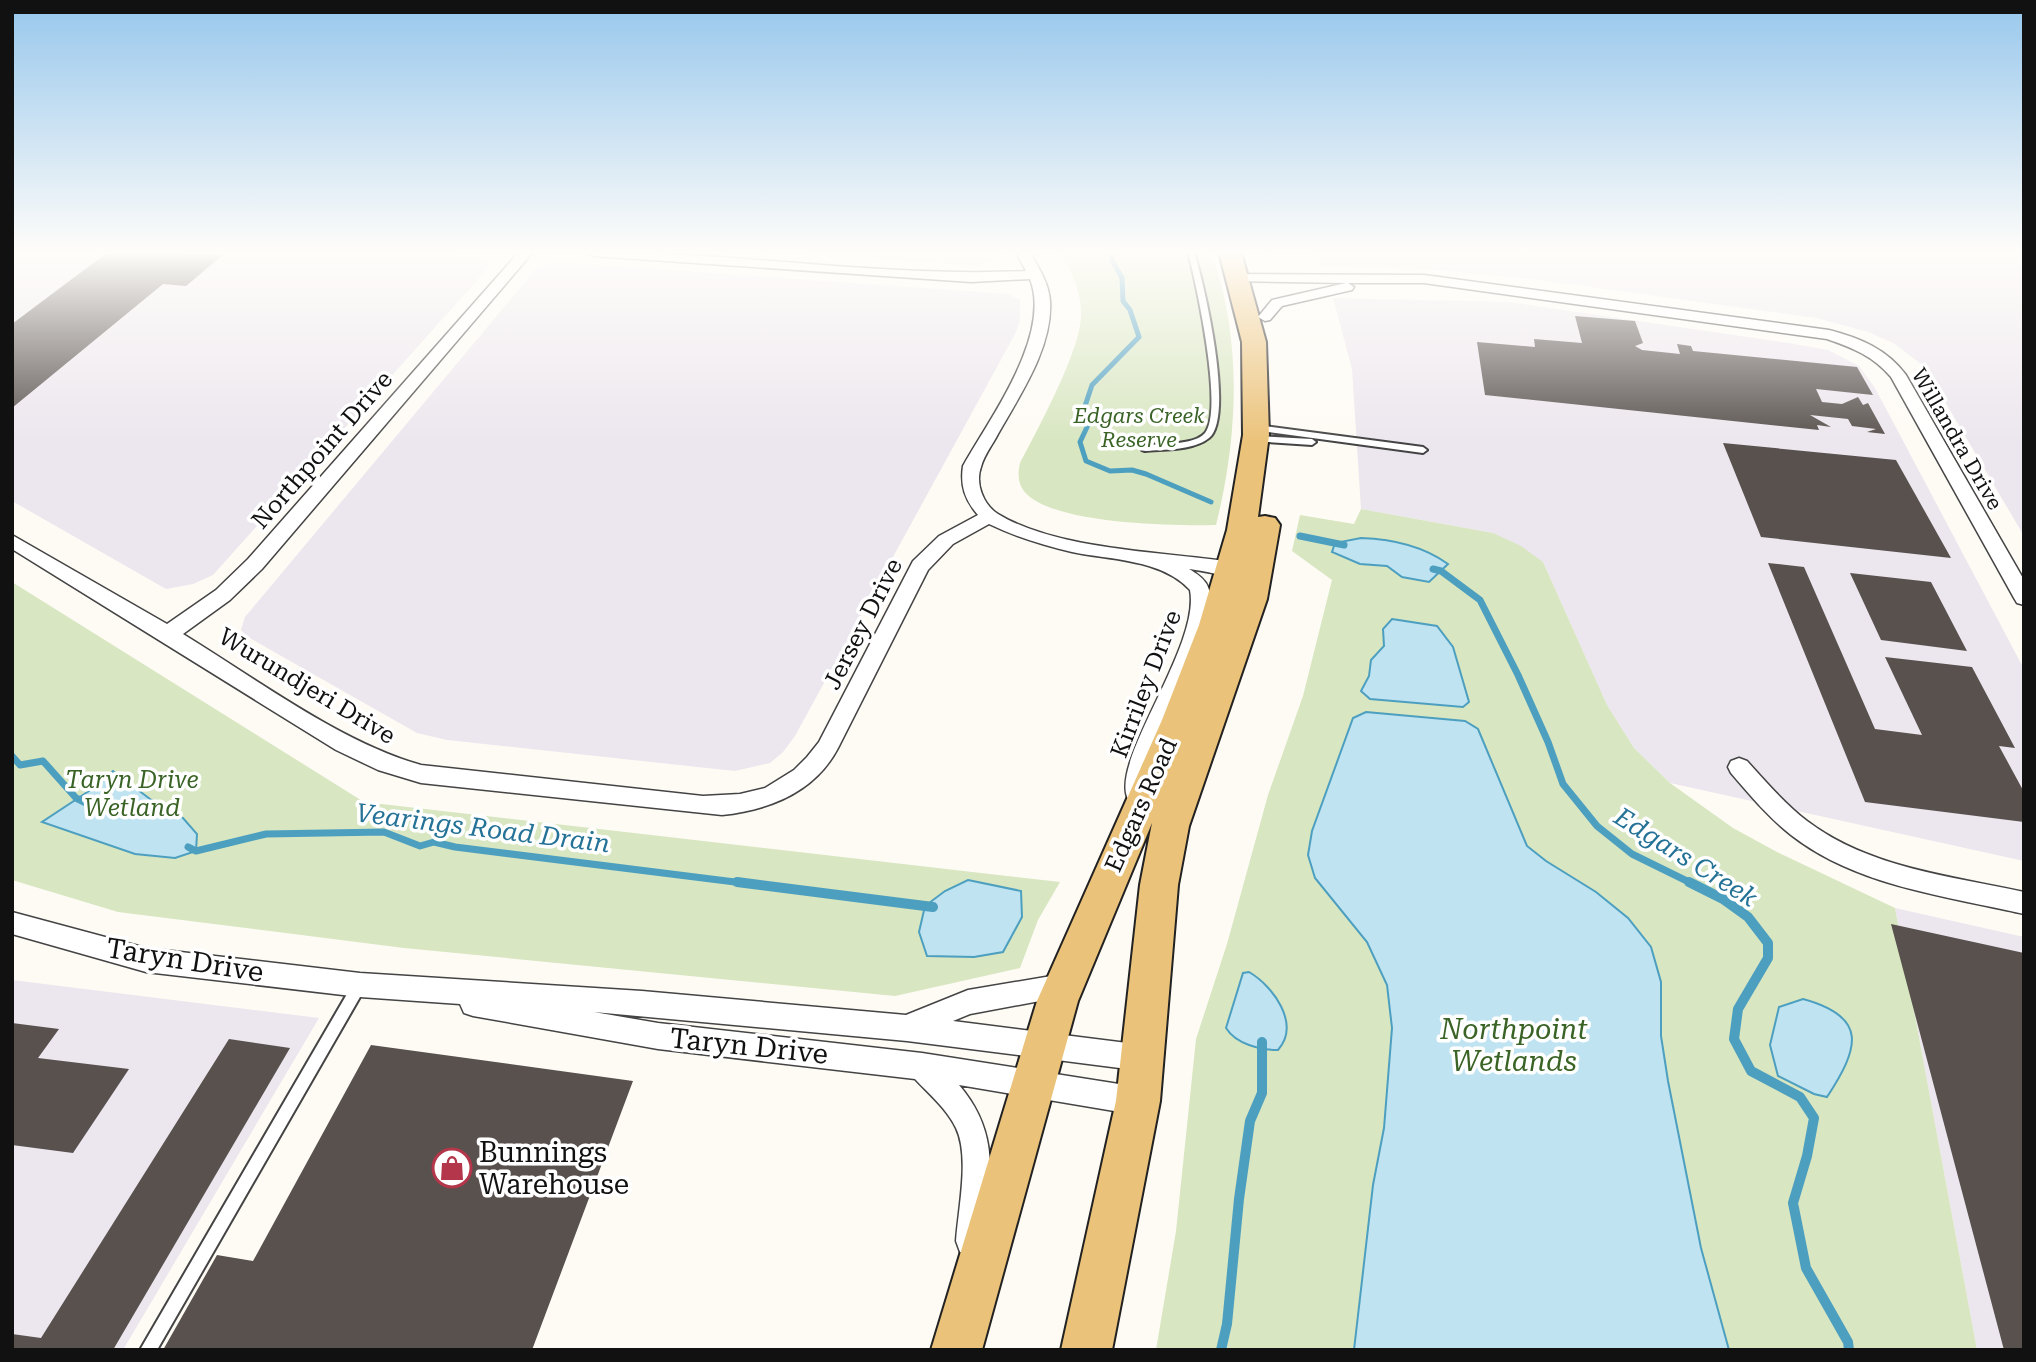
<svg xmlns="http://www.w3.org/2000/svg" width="2036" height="1362" font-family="'Roboto Serif',serif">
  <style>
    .industrial { fill: #ece6ee }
    .green { fill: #d8e6c1 }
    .water { fill: #bfe3f1; stroke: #4d9fc0; stroke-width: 2 }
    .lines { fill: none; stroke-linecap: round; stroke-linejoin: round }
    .stream-far2 { stroke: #4d9fc0; stroke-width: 5 }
    .stream-far1 { stroke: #4d9fc0; stroke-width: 7 }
    .stream { stroke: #4d9fc0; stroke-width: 10 }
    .building { fill: #58514e }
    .lane-casing { stroke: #444; stroke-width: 4 }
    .street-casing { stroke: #444; stroke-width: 3 }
    .primary-casing { stroke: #222; stroke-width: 4 }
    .lane { fill: #fff; fill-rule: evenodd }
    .street { fill: #fff; fill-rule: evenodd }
    .primary { fill: #ebc279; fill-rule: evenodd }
    .labels { text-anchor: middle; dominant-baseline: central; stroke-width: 7; stroke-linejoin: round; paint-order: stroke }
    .far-park-label { font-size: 21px; font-style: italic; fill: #3a6326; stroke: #fff }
    .far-street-label { font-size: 21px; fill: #111; stroke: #fff }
    .street-label { font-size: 24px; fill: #111; stroke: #fff }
    .park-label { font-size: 24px; font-style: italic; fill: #3a6326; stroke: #fff }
    .water-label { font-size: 26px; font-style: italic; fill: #257297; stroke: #fff }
    .near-street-label { font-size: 28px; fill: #111; stroke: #fff }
    .near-park-label { font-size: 28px; font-style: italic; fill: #3a6326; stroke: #fff }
    .near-poi-label { font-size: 28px; fill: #111; stroke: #fff; text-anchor: start }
  </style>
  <rect width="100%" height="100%" fill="#fefbf5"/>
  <path class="industrial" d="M12,252H408L484,257L490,266L213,575L193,584L166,589L12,501Z
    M774,252H997L998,258L977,266Z
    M1314,252H2024V536L1924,366L1893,343L1868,332L1816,318L1532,279L1426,269L1322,266Z
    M557,262L1008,294L1020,300V321L1015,334L795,736L783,752L770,763L735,771L447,740L417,733L248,637L241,630L245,617L536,269Z
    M1333,298L1509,302L1789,343L1828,350L1859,366L1875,388L2024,669V861L1670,783L1634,748L1607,705L1543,562L1493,533L1361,509L1352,369Z
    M1895,908L2024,937V1350H1977Z
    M12,980L319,1018L123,1350H12Z"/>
  <path class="green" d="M1060,252H1211C1243,339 1238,437 1216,525C1172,526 1065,524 1030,497C1018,488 1017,476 1020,463C1037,431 1083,346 1081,313C1081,290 1071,271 1060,252Z
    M1361,509L1493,533L1521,546L1543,562L1607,705L1634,748L1670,783L1733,828L1777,852L1895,908L1977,1350H1156L1176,1231L1196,1039L1227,944L1268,795L1303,696L1332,580L1292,551L1300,515L1354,524Z
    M12,582L364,802L1060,882L1038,920L1020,968L895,996L404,948L118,912L12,880Z"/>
  <path class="water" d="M1361,538C1392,539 1423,546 1448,564L1429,582L1402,577L1387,566L1360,564L1332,552L1335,543Z
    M1392,619L1437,626L1453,647L1469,702L1463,707L1370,699L1361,691L1369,676L1371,660L1384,646L1383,629Z
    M1366,712L1465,721L1478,729L1527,846L1546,861L1596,892L1628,918L1651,947L1661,982V1036L1668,1081L1701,1248L1729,1350H1354L1373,1185L1384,1128L1392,1028L1387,985L1367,942L1315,878L1308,855L1312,831L1353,718Z
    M113,771L150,799L183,818L197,834L196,851L175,858L135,854L42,822L98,785Z
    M968,880L1021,891L1022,917L1003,952L974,957L927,956L919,932L925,906L945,891Z
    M1249,972C1273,986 1301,1024 1278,1050C1260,1050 1236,1044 1226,1028L1243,973Z
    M1803,999C1869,1017 1859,1048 1827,1097L1814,1094L1778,1076L1770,1045L1779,1007Z"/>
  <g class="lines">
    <path class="stream-far2" d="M1112,252V260L1122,278L1123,301L1130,310L1139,337L1092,385L1084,409L1088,425L1080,442L1086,461L1110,471L1132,470L1146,474L1211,502"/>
    <path class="stream-far1" d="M1300,536L1344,545
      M1433,569L1441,571L1480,600L1518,675L1548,742L1563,784L1597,826L1632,854L1693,884
      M12,756L20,765L43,761L76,798L84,802
      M188,847L196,851L266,834L384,832L420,846L434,842L455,847L751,884"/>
    <path class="stream" d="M737,882L933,907
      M1689,882L1723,899L1748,917L1768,943V958L1738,1009L1734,1039L1751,1071L1800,1097L1814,1118L1807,1156L1793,1203L1806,1268L1848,1342L1849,1350
      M1221,1350L1227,1324L1239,1199L1250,1121L1262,1093V1042"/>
  </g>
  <path class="building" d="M108,252L224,254L186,286L163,284L12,408V324Z
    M1575,316L1635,321L1643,343L1635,346L1642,350L1680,354L1677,344L1691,346L1693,351L1857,367L1873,395L1816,389L1822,402L1842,404L1858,397L1863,405L1868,403L1885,434L1867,432L1876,429L1852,426L1848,419L1810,415L1831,427L1817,425L1819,430L1485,395L1477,342L1535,347L1534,339L1582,343Z
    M1723,443L1896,460L1951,558L1761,537Z
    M1768,563L1804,567L1875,729L1922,735L1885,657L1972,667L2015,748L1999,746L2024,792V822L1865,802Z
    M1850,573L1931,582L1967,651L1881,640Z
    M1891,924L2024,953V1350H2004Z
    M12,1023L59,1029L38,1058L129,1069L73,1153L12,1145Z
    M229,1039L290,1048L113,1350H12V1334L41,1338Z
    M371,1045L633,1081L532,1350H163L217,1255L253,1261Z"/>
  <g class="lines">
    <defs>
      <path id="lane" d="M1188,252H1194C1204,283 1235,417 1209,438C1193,451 1164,449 1145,451L1142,450V446C1158,443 1194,446 1205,433C1224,409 1196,283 1188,252Z
        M1256,425L1423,447L1427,450L1423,453L1253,430L1252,428Z
        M1256,436L1312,439L1316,442L1312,445L1253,441V437Z
        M359,980L364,982L366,986L364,990L157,1350H140L354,982Z"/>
      <path id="street" d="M519,252H533L262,569L230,600L183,634C255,678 340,742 421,765L703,796L740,794L765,788L794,770L807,757L819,742L913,561L939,536L978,515C965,500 960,486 963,466C990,418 1052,335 1030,279L971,282L593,256L586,252C733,251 879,278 1026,271L1016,252H1030C1038,267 1049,283 1050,301C1053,347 1020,395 998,434C993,444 984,455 981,467C975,483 983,505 998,514C1057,550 1163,552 1232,562L1248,568L1251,573L1248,578C1241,580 1201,570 1189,569C1196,573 1205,579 1208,587C1223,620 1174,707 1160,741C1153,759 1153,781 1144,799L1136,801L1128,799C1109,762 1201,646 1190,590C1162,559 1110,560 1072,552C1043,545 1016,537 989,524L953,544L928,570L838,748C815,792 769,810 722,815L421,783L378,770L336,750L12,549V535L167,624L216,590L248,559Z
        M1239,274L1424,275L1829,330C1860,338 1887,349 1906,375L2024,580V605L2017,603L2014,598L1891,377C1873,356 1853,348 1827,339L1424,283H1348L1354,287L1352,290L1282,306L1270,320L1265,321L1258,317L1272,300L1346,283L1234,281L1232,278Z
        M1739,758L1747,761C1766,782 1785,804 1807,821C1869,868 1951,876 2024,892V914C1946,896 1856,886 1791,835C1768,817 1750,795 1731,773L1728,767L1731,761Z
        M12,912L146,948L360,973L642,991L906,1015L968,990L1063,974L1072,977L1076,986L1072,995L970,1014L953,1021L1143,1045L1153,1049L1157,1058L1153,1067L1143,1071L907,1041L594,1012L658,1023L922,1053L1138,1087L1148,1091L1152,1101L1148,1111L1138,1115L959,1085C1002,1135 989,1181 986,1241L982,1252L971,1256L960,1252L956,1241C958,1210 970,1157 956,1128C947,1109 929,1094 915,1079L658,1049L473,1016L464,1013L460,1004L360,997L146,972L12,934Z"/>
      <path id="primary" d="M1219,252H1241L1266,342L1269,435L1258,517L1265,516L1275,518L1280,525L1267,599L1189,826L1178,885L1160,1101L1112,1350H1061L1116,1101L1140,885L1152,823L1078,1001L982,1350H931L1037,1001L1162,720L1199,625L1227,530L1243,435L1242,342Z"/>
    </defs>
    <use href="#lane" class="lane-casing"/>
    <use href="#street" class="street-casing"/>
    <use href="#primary" class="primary-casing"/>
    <use href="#lane" class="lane"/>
    <use href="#street" class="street"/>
    <use href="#primary" class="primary"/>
  </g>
  <linearGradient id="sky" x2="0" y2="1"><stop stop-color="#97c7ec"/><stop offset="0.57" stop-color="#fffdfa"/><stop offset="1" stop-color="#fffdfa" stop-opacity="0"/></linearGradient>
  <rect width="2036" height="443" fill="url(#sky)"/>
  <defs>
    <symbol id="shop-ring" viewBox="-11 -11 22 22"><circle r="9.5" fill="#fff" stroke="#b3364a" stroke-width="1.5"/><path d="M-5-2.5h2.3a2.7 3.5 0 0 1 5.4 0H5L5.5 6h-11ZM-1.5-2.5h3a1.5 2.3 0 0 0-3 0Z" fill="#b3364a"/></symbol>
  </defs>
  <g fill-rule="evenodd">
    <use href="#shop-ring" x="430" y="1146" width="44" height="44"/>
  </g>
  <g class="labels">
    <g class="far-park-label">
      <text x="1139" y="416">Edgars Creek<tspan x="1139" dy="24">Reserve</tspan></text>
    </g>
    <g class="far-street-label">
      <text transform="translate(1957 439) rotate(60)">Willandra Drive</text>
    </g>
    <g class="street-label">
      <text transform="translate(322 450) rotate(-49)">Northpoint Drive</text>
      <text transform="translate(863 624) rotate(-63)">Jersey Drive</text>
      <text transform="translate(1146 684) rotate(-69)">Kirriley Drive</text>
      <text transform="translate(307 686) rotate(31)">Wurundjeri Drive</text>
      <text transform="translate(1141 805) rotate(-66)">Edgars Road</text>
    </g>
    <g class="park-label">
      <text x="132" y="780">Taryn Drive<tspan x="132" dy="28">Wetland</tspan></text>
    </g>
    <g class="water-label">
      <text transform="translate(483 828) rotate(7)">Vearings Road Drain</text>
      <text transform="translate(1686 857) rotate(32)">Edgars Creek</text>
    </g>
    <g class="near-street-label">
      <text transform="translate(185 960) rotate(9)">Taryn Drive</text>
      <text transform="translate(749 1046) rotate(6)">Taryn Drive</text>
    </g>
    <g class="near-park-label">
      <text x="1514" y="1029">Northpoint<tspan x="1514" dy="32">Wetlands</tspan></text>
    </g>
    <g class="near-poi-label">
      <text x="479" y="1152">Bunnings<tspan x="479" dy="32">Warehouse</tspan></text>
    </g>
  </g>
  <rect width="2036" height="1362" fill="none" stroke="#111111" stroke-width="28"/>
</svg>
